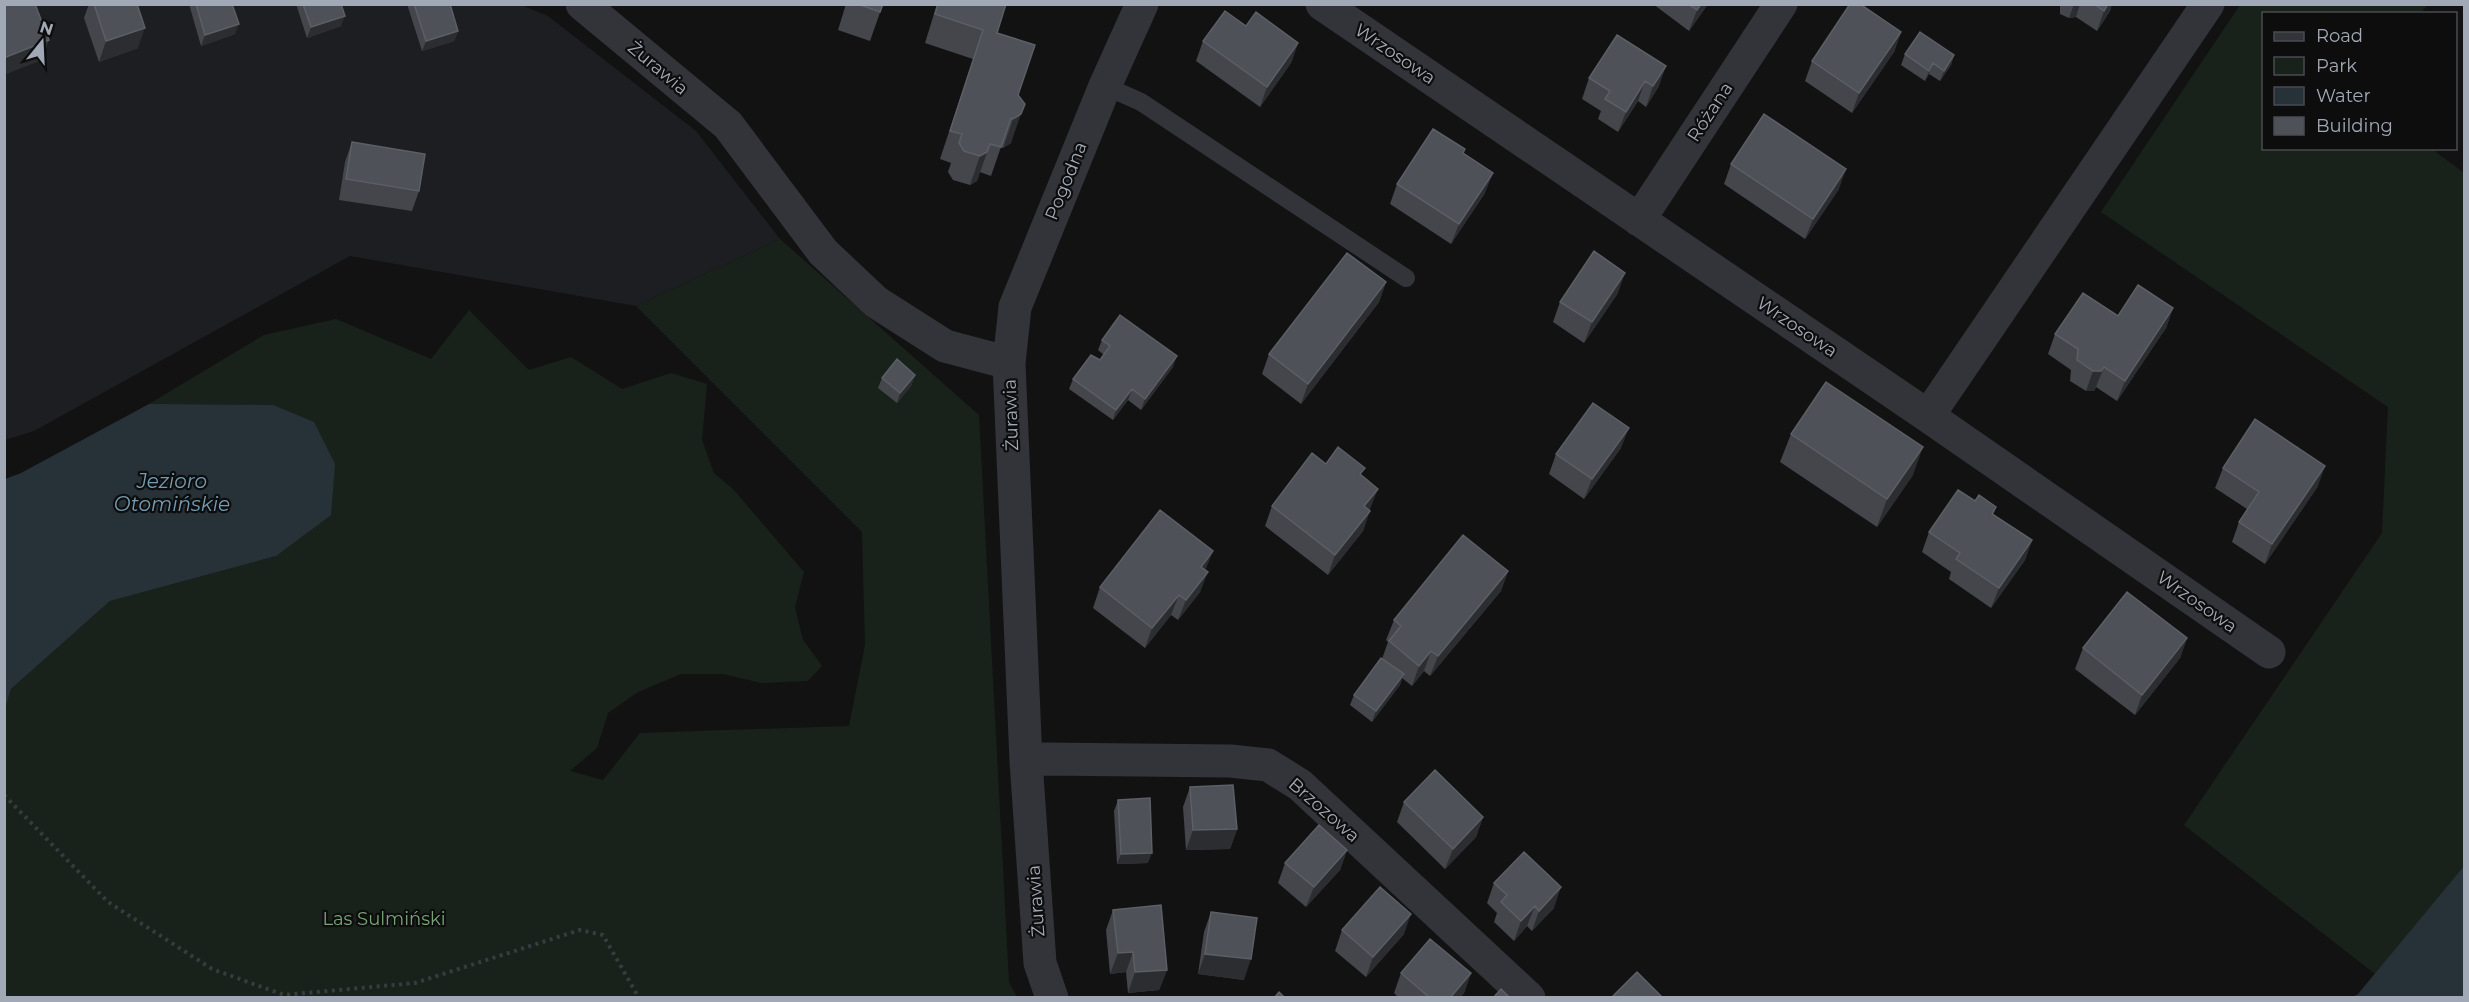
<svg xmlns="http://www.w3.org/2000/svg" width="2469" height="1002" font-family="Montserrat,sans-serif">
  <style>
    .built { fill: #1d1e21 }
    .green { fill: #19221a }
    .water { fill: #273238 }
    .lines { fill: none; stroke-linecap: round; stroke-linejoin: round }
    .path { stroke: #383b40; stroke-width: 4; stroke-dasharray: 3 4.5; stroke-linecap: butt }
    .service { stroke: #323439; stroke-width: 18 }
    .minor { stroke: #323439; stroke-width: 33 }
    .wall { fill: #44464c }
    .shaded-wall { fill: #2c2d30 }
    .building { fill: #4e5157; stroke: #5b5f66; stroke-width: 1.5 }
    .labels { text-anchor: middle; dominant-baseline: central; stroke-width: 4.5; stroke-linejoin: round; paint-order: stroke }
    .street-label { font-size: 18px; fill: #a1a9b6; stroke: #0d0d0e }
    .park-label { font-size: 18px; fill: #77a376; stroke: #0d0d0e }
    .water-label { font-size: 20px; font-style: italic; fill: #749cb5; stroke: #0d0d0e }
  </style>
  <rect width="100%" height="100%" fill="#121213"/>
  <path class="built" d="M4,5H521L548,16L696,131L780,239L636,306L350,256L34,431L5,440Z"/>
  <path class="green" d="M2240,5H2428L2420,13L2264,14V148L2432,149L2464,173V866L2375,974L2184,825L2382,533L2388,407L2101,212Z
    M780,239L979,415L1009,982L1017,997L5,998L4,709L11,689L110,601L276,556L273,405L149,404L264,335L336,319L431,359L469,310L529,370L571,357L622,389L671,373L707,384L702,440L714,473L734,490L804,572L795,607L803,640L822,666L808,681L761,683L723,674H681L638,692L608,713L597,748L570,771L603,780L640,733L849,726L865,645L862,532L636,306Z"/>
  <path class="water" d="M149,404L273,405L314,422L335,464L331,515L276,556L110,601L11,689L5,709V479L21,473Z
    M2464,866V997H2353L2358,994Z"/>
  <g class="lines">
    <path class="path" d="M4,795L108,902L212,969L284,995L415,983L580,930L603,935L639,998"/>
    <path class="service" d="M1105,86L1141,102L1406,278"/>
    <path class="minor" d="M582,4L728,125L823,252L876,302L945,346L1009,363
      M1322,4L1928,416L2269,652
      M1639,220L1781,4
      M1928,416L2208,4
      M1026,761L1045,759L1230,761L1268,765L1300,785L1529,998
      M1052,998L1040,963L1026,761L1009,363L1015,307L1105,86L1142,4"/>
  </g>
  <path class="wall" d="M89,4H137L138,48L99,62L84,18Z
    M189,4H232L235,34L201,46Z
    M296,4H341V26L307,38Z
    M407,4H450L458,31L454,41L422,51Z
    M846,4H883L870,41L838,30Z
    M937,4H1006L997,33L1018,95L1011,143L1003,148L1001,147L991,176L980,172L977,181L970,185L953,180L948,172L951,163L940,159L973,59L925,43Z
    M1653,4H1708L1689,31Z
    M2058,4H2112L2110,11L2097,31L2076,17L2069,18L2060,14V6Z
    M1246,26L1298,43L1291,63L1260,107L1196,61L1203,41Z
    M1901,32L1894,52L1852,113L1805,81L1812,61Z
    M1617,35L1659,86L1646,107L1638,101L1618,132L1598,119L1601,111L1582,99L1589,78Z
    M1905,54L1954,55L1951,65L1940,81L1929,74L1925,81L1901,65Z
    M352,142L419,191L412,211L339,200L345,162Z
    M1463,153L1485,193L1451,244L1390,204L1397,184Z
    M1731,164L1839,189L1805,239L1724,184Z
    M1386,282L1379,302L1301,404L1262,374L1269,354Z
    M1618,293L1584,343L1553,322L1560,302Z
    M2173,308L2166,328L2117,401L2096,387L2094,391H2086L2070,381L2071,370L2048,354L2055,334L2118,316Z
    M1102,340L1173,367L1141,410L1128,400L1113,420L1069,389L1073,379L1100,360L1104,355L1098,350Z
    M915,375L911,386L897,403L878,388L882,378Z
    M1791,434L1913,475L1877,527L1780,462Z
    M1621,448L1584,499L1549,474L1556,454Z
    M1326,464L1362,476L1370,509L1363,531L1328,575L1265,526L1272,506Z
    M2223,468L2318,486L2265,564L2232,542L2239,522L2247,509L2215,488Z
    M1975,501L1996,507L1993,515L2032,540L2025,560L1991,608L1949,579L1951,572L1922,552L1929,532Z
    M1206,570L1200,592L1178,620L1171,615L1145,648L1093,608L1100,587Z
    M1508,571L1501,591L1430,676L1424,671L1412,686L1402,678L1400,685L1372,722L1350,705L1354,695L1382,659L1388,642L1386,640L1394,620Z
    M2187,638L2180,658L2135,715L2075,669L2083,648Z
    M1190,787L1237,829L1230,849L1186,850L1183,807Z
    M1118,800L1148,863L1117,864L1114,811Z
    M1404,802L1483,817L1476,837L1445,869L1397,822Z
    M1347,850L1340,870L1306,907L1278,883L1285,863Z
    M1494,883L1554,908L1532,931L1527,926L1514,941L1494,922L1497,913L1487,903Z
    M1113,910L1167,970L1159,990L1128,993L1126,972L1110,974L1106,930Z
    M1211,912L1244,980L1198,974L1204,932Z
    M1342,930L1404,934L1366,977L1335,951Z
    M1401,973H1471L1464,993L1460,998H1399L1394,993Z"/>
  <path class="shaded-wall" d="M1701,4H1708L1689,31L1697,10Z
    M2074,4H2080L2076,17L2069,18Z
    M2108,4H2112L2110,11L2097,31L2104,11Z
    M345,16L341,26L307,38L311,27Z
    M239,24L235,34L201,46L205,35Z
    M145,28L138,48L99,62L106,41Z
    M458,31L454,41L422,51L426,41Z
    M1901,32L1894,52L1852,113L1859,93Z
    M49,40L42,60L4,75V58Z
    M1298,43L1291,63L1260,107L1267,87Z
    M1954,55L1951,65L1940,81L1944,71Z
    M1933,63L1929,74L1925,81L1929,71Z
    M1666,66L1659,86L1646,107L1653,86Z
    M1645,81L1638,101L1618,132L1626,112Z
    M1021,114L1011,143L1003,148L1013,119Z
    M990,144L977,181L970,185L980,156Z
    M1846,169L1839,189L1805,239L1813,219Z
    M1493,173L1485,193L1451,244L1459,224Z
    M1625,273L1618,293L1584,343L1592,322Z
    M1386,282L1379,302L1301,404L1308,384Z
    M2173,308L2166,328L2117,401L2125,381Z
    M1177,356L1173,367L1141,410L1145,399Z
    M2104,367L2096,387L2094,391H2086L2093,371Z
    M915,375L911,386L897,403L900,393Z
    M1132,389L1128,400L1113,420L1116,410Z
    M1629,428L1621,448L1584,499L1592,479Z
    M1923,447L1913,475L1877,527L1887,499Z
    M2325,466L2318,486L2265,564L2272,544Z
    M1378,489L1370,509L1357,526L1364,506Z
    M1370,511L1363,531L1328,575L1335,555Z
    M2032,540L2025,560L1991,608L1999,588Z
    M1213,551L1205,571L1201,567Z
    M1508,571L1501,591L1430,676L1438,656Z
    M1208,572L1200,592L1178,620L1186,600Z
    M1179,595L1171,615L1145,648L1152,628Z
    M2187,638L2180,658L2135,715L2142,695Z
    M1431,651L1424,671L1412,686L1419,666Z
    M1404,674L1400,685L1372,722L1376,711Z
    M1483,817L1476,837L1445,869L1453,849Z
    M1237,829L1230,849L1186,850L1193,830Z
    M1347,850L1340,870L1306,907L1314,887Z
    M1152,853L1148,863L1117,864L1121,854Z
    M1561,887L1554,908L1532,931L1539,911Z
    M1535,906L1527,926L1514,941L1521,921Z
    M1411,914L1404,934L1366,977L1373,957Z
    M1133,952L1126,972L1110,974L1118,953Z
    M1205,954L1251,959L1244,980L1198,974Z
    M1167,970L1159,990L1128,993L1135,972Z
    M1471,973L1464,993L1460,998H1450Z"/>
  <path class="building" d="M9,4H35L49,40L4,58V6Z
    M94,4H137L145,28L106,41Z
    M196,4H232L239,24L205,35Z
    M303,4H341L345,16L311,27Z
    M414,4H450L458,31L426,41Z
    M858,4H883L880,12Z
    M938,4H1006L997,33L1035,45L1018,95L1025,104L1021,114L1013,119L1011,118L1001,147L990,144L987,152L980,156L964,151L959,143L962,134L950,131L983,30L935,14Z
    M1688,4H1701L1697,10Z
    M1850,4H1860L1901,32L1859,93L1812,61Z
    M2094,4H2108L2104,11Z
    M1225,11L1246,26L1256,12L1298,43L1267,87L1203,41Z
    M1920,32L1954,55L1944,71L1933,63L1929,71L1905,54Z
    M1617,35L1666,66L1653,86L1645,81L1626,112L1605,99L1610,91L1589,78Z
    M1764,114L1846,169L1813,219L1731,164Z
    M1433,129L1465,149L1463,153L1493,173L1459,224L1397,184Z
    M352,142L425,154L419,191L346,179Z
    M1594,251L1625,273L1592,322L1560,302Z
    M1347,253L1386,282L1308,384L1269,354Z
    M2138,285L2173,308L2125,381L2104,367L2101,371H2093L2077,360L2078,349L2055,334L2083,293L2118,316Z
    M1120,315L1177,356L1145,399L1132,389L1116,410L1073,379L1091,355L1100,360L1110,346L1102,340Z
    M897,359L915,375L900,393L882,378Z
    M1826,382L1923,447L1887,499L1791,434Z
    M1593,403L1629,428L1592,479L1556,454Z
    M2255,419L2325,466L2272,544L2239,522L2259,492L2223,468Z
    M1338,447L1365,468L1360,474L1378,489L1364,506L1370,511L1335,555L1272,506L1312,453L1326,464Z
    M1958,490L1975,501L1979,495L1996,507L1992,514L2032,540L1999,588L1956,559L1960,553L1929,532Z
    M1160,510L1213,551L1201,567L1208,572L1186,600L1179,595L1152,628L1100,587Z
    M1463,535L1508,571L1438,656L1431,651L1419,666L1389,641L1401,626L1394,620Z
    M2127,592L2187,638L2142,695L2083,648Z
    M1381,658L1404,674L1376,711L1354,695Z
    M1435,770L1483,817L1453,849L1404,802Z
    M1233,785L1237,829L1193,830L1190,787Z
    M1150,798L1152,853L1121,854L1118,800Z
    M1319,825L1347,850L1314,887L1285,863Z
    M1524,852L1561,887L1539,911L1535,906L1521,921L1501,902L1507,895L1494,883Z
    M1380,887L1411,914L1373,957L1342,930Z
    M1161,905L1167,970L1135,972L1133,952L1118,953L1113,910Z
    M1211,912L1257,918L1251,959L1205,954Z
    M1430,939L1471,973L1450,998H1430L1401,973Z
    M1637,972L1663,998H1611Z
    M1501,989L1510,998H1493Z
    M1279,992L1285,998H1274Z"/>
  <g class="labels">
    <g class="street-label">
      <text transform="translate(1395 54) rotate(34)">Wrzosowa</text>
      <text transform="translate(658 68) rotate(40)">Żurawia</text>
      <text transform="translate(1710 112) rotate(-57)">Różana</text>
      <text transform="translate(1066 181) rotate(-68)">Pogodna</text>
      <text transform="translate(1797 327) rotate(34)">Wrzosowa</text>
      <text transform="translate(1011 415) rotate(-92)">Żurawia</text>
      <text transform="translate(2197 602) rotate(35)">Wrzosowa</text>
      <text transform="translate(1324 810) rotate(41)">Brzozowa</text>
      <text transform="translate(1036 901) rotate(-94)">Żurawia</text>
    </g>
    <g class="park-label">
      <text x="384" y="919">Las Sulmiński</text>
    </g>
    <g class="water-label">
      <text x="172" y="481">Jezioro<tspan x="172" dy="23">Otomińskie</tspan></text>
    </g>
  </g>
  <rect width="2469" height="1002" fill="none" stroke="#a1a9b6" stroke-width="12"/>
  <rect x="2262" y="12" width="195" height="138" fill="#0d0d0e" stroke="#484b51" stroke-width="1.5"/>
  <rect x="2274" y="32" width="30" height="9" fill="#323439" stroke="#484b51" stroke-width="1.5"/>
  <text x="2316" y="42" font-size="18" fill="#a1a9b6">Road</text>
  <rect x="2274" y="57" width="30" height="18" fill="#19221a" stroke="#484b51" stroke-width="1.5"/>
  <text x="2316" y="72" font-size="18" fill="#a1a9b6">Park</text>
  <rect x="2274" y="87" width="30" height="18" fill="#273238" stroke="#484b51" stroke-width="1.5"/>
  <text x="2316" y="102" font-size="18" fill="#a1a9b6">Water</text>
  <rect x="2274" y="117" width="30" height="18" fill="#4e5157" stroke="#484b51" stroke-width="1.5"/>
  <text x="2316" y="132" font-size="18" fill="#a1a9b6">Building</text>
  <g transform="translate(42 42) rotate(18)" stroke="#0d0d0e" stroke-width="4.5" paint-order="stroke">
  <path d="M0-4.5L10 22L0 15L-10 22Z" fill="#a1a9b6"/>
  <text y="-9" font-size="16" font-weight="bold" text-anchor="middle" fill="#a1a9b6">N</text>
  </g>
</svg>
